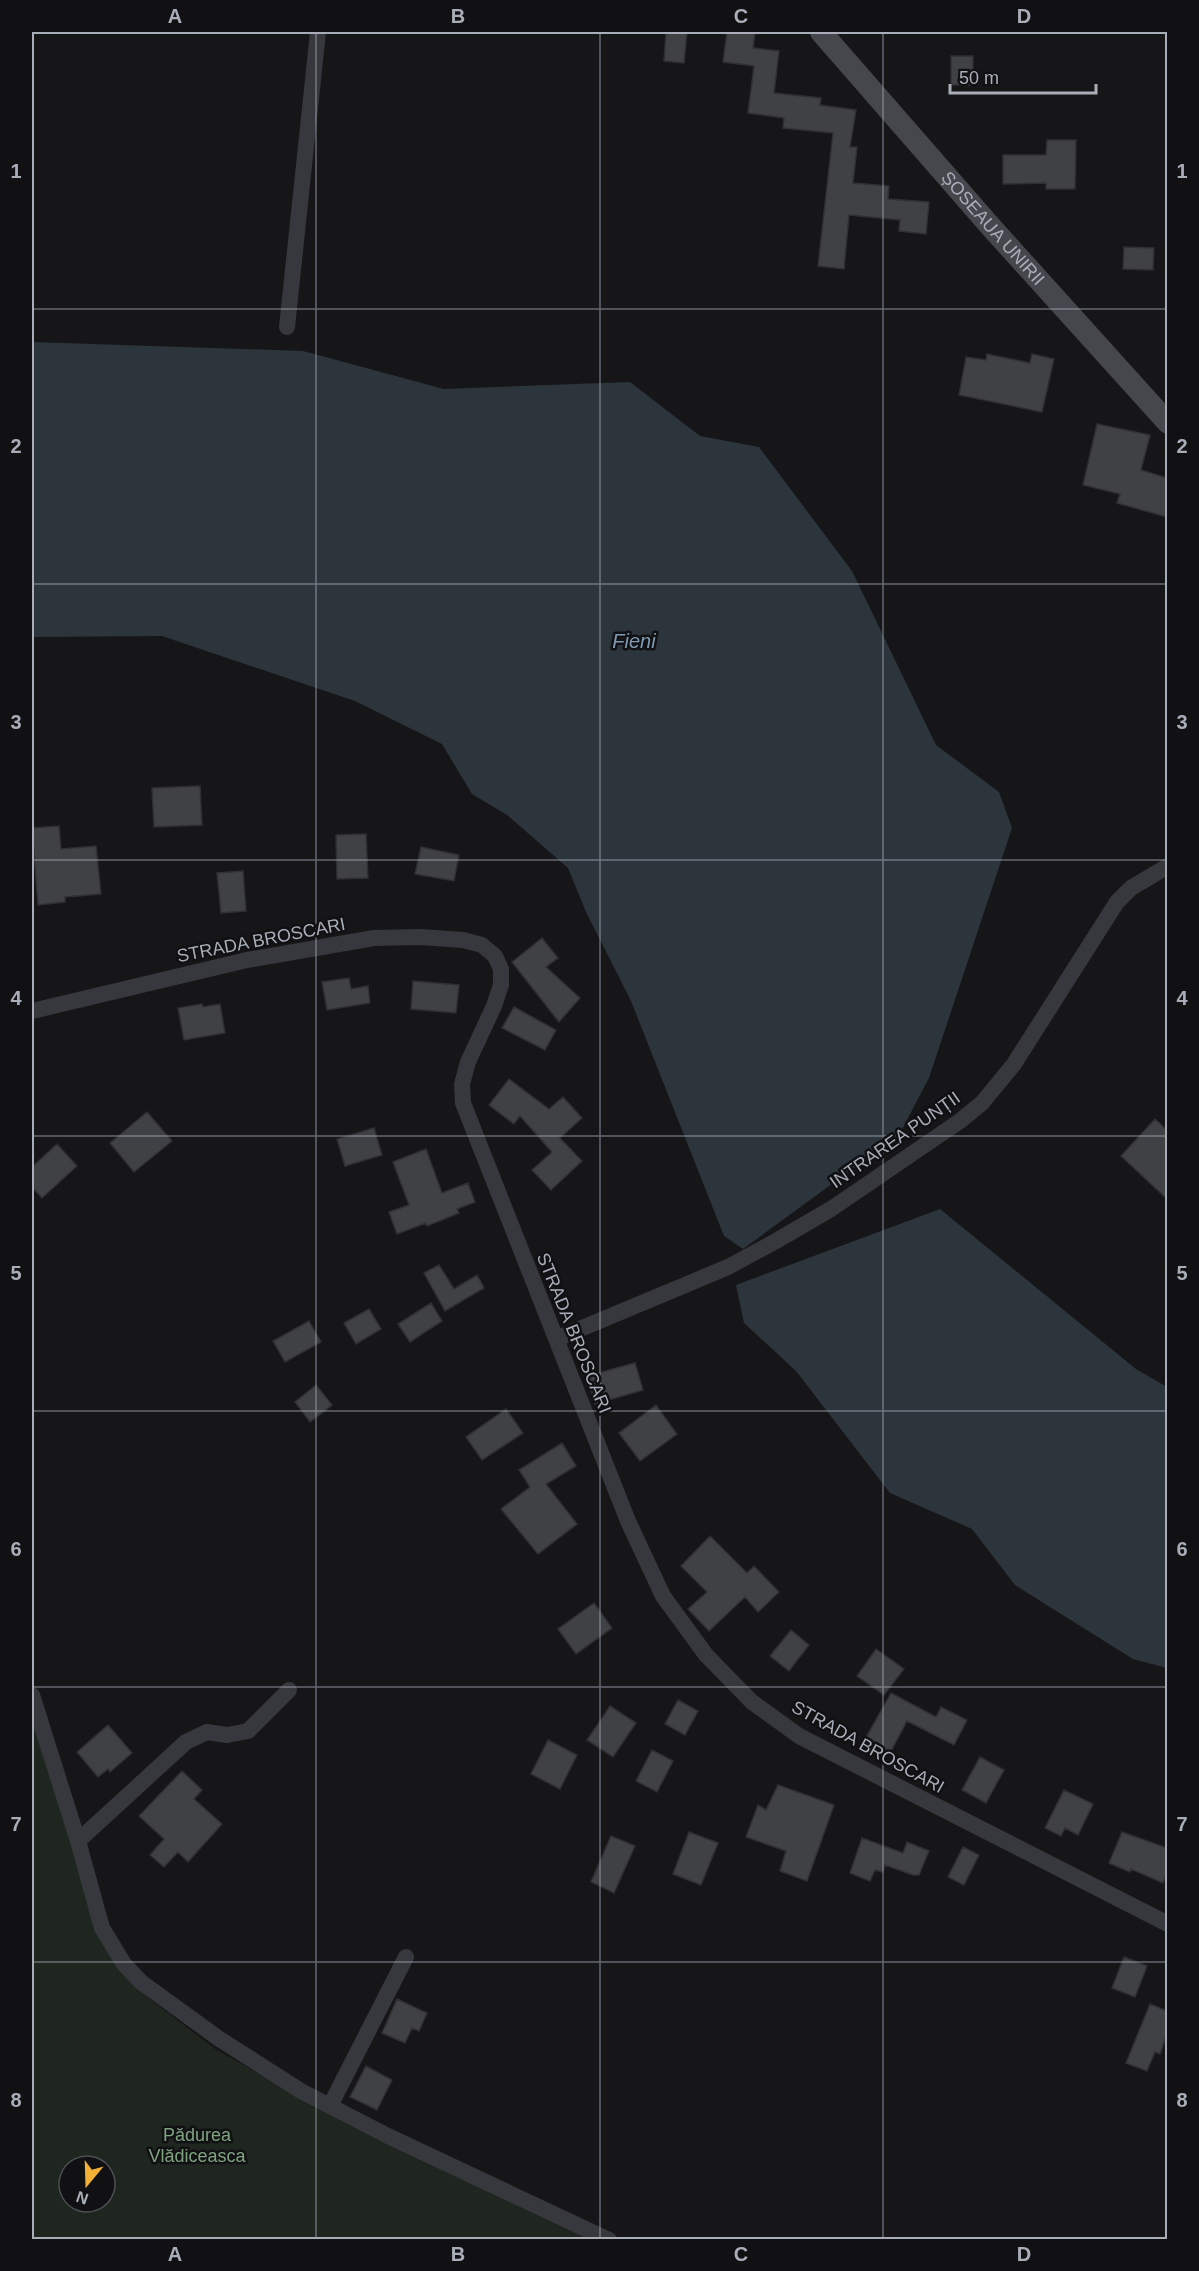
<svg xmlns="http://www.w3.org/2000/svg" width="1199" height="2271" font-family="Helvetica,sans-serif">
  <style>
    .green { fill: #1e261f; fill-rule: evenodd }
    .water { fill: #2c353c }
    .building { fill: #404145; stroke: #303034; stroke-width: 1.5 }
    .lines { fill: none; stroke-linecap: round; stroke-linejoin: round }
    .minor { stroke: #37383d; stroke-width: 16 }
    .secondary { stroke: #45474d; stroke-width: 22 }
    .grid { fill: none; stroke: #a8adb8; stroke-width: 1.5; stroke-opacity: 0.55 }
    .labels { text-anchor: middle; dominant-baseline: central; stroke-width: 5; stroke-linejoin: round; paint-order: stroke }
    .street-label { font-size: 18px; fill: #a8adb8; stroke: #111113 }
    .park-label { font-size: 18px; fill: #7fa381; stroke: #111113 }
    .water-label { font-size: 20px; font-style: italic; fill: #7f9bb3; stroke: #111113 }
    .neatline { fill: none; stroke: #a8adb8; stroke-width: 2 }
    .grid-label { font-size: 20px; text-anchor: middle; font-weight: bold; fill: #a8adb8 }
  </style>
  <rect width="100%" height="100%" fill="#161618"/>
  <path class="green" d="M32,1713L120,1968L146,1996L215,2049L345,2122L595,2239H32ZM69,2166H105V2202H69Z"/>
  <path class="water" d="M32,342L303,351L444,389L630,382L700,436L759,447L852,571L936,745L999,792L1012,828L929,1078L899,1135L743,1249L724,1236L631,1001L586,912L568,868L507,815L472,794L442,744L355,701L162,636L32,637Z
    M940,1209L1136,1369L1167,1387V1668L1133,1659L1015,1585L972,1529L890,1493L796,1371L744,1323L736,1285Z"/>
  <path class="building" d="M666,32H687L684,63L664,61Z
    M727,32H755L753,48L779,51L774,93L821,98L820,105L856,110L850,147H857L853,183L889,186L888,199L929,202L926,234L899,231L900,220L849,215L844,269L818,266L833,133L783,128L784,118L748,113L754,66L723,62Z
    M951,56H973V85H951Z
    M1047,140H1076L1075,189H1046V183L1003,184V155H1046Z
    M1124,247L1154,248L1153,270L1123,269Z
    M987,354L1030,363L1032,354L1054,359L1042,412L959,395L966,357L986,360Z
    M1097,424L1150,435L1141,470L1167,478V517L1117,503L1120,494L1083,485Z
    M200,786L202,825L154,827L152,788Z
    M59,826L61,849L96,846L101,894L65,897V902L38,905L32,828Z
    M366,834L368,878L337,879L336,835Z
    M421,847L459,855L454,881L415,874Z
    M243,871L246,911L221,913L217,873Z
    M542,938L558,958L546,967L580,998L559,1022L512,962Z
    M349,978L351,989L368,986L370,1003L327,1010L322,982Z
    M413,981L459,985L456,1013L411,1009Z
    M202,1004L203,1007L220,1004L225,1033L184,1040L178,1008Z
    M514,1007L556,1030L545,1050L502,1028Z
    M509,1079L549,1109L563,1097L582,1118L560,1138L582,1161L551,1190L532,1170L552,1152L520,1116L514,1124L489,1105Z
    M147,1112L172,1141L134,1172L110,1143Z
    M1155,1119L1167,1130V1199L1121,1156Z
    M374,1128L382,1155L345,1166L337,1139Z
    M57,1144L77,1166L42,1198L32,1187V1167Z
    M426,1149L442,1193L468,1183L475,1202L457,1209L459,1213L427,1226L426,1223L397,1234L389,1212L409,1205L393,1162Z
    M439,1265L454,1289L477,1275L484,1288L445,1311L424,1273Z
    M431,1303L442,1321L410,1342L398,1324Z
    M369,1309L381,1329L356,1344L344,1323Z
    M309,1321L321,1342L285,1362L273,1341Z
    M635,1363L643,1390L595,1404L587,1376Z
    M316,1385L332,1405L310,1422L295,1402Z
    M656,1405L677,1434L640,1461L619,1433Z
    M506,1409L523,1433L482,1460L466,1437Z
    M562,1443L576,1466L546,1484L577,1524L538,1554L501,1509L530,1487L519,1470Z
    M710,1536L747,1573L754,1566L779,1592L758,1612L745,1597L709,1631L688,1609L707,1592L681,1566Z
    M594,1603L612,1628L576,1654L558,1629Z
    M791,1630L809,1645L789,1671L770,1656Z
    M876,1649L904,1669L884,1695L857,1676Z
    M891,1693L936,1717L941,1707L967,1720L954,1745L907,1721L890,1753L881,1748L879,1752L863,1743Z
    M678,1700L698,1711L685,1735L665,1724Z
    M610,1706L636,1723L613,1757L587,1740Z
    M108,1725L132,1753L110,1772L108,1769L98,1777L77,1752Z
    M548,1740L577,1755L560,1789L531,1774Z
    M652,1750L673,1761L657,1792L636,1781Z
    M980,1757L1004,1770L986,1803L962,1790Z
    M182,1771L202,1790L194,1799L222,1824L188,1862L178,1852L164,1867L150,1855L164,1839L139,1816Z
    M778,1785L834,1805L807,1881L780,1871L786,1851L746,1837L758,1805L766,1810Z
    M1064,1790L1093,1804L1078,1835L1065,1828L1061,1836L1045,1828Z
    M689,1832L718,1843L701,1885L673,1874Z
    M1122,1832L1167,1848V1872L1163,1883L1131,1869L1130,1872L1109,1863Z
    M611,1836L635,1846L614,1893L591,1882Z
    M862,1838L903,1853L907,1842L929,1851L919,1875H913L885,1865L883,1872L875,1870L870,1881L850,1873Z
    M963,1847L979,1855L964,1885L948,1877Z
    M1124,1957L1147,1966L1135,1997L1112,1988Z
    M397,1999L427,2013L419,2031L412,2028L405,2043L382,2033Z
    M1150,2004L1167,2011V2034L1160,2054L1155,2052L1147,2071L1126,2063Z
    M366,2066L392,2080L377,2110L350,2097Z"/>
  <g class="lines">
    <path class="minor" d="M287,327L318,32
      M32,1011L247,960L374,938L420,937L463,940L482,945L495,956L501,969V985L494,1006L468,1062L462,1084L463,1103L628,1521L663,1596L706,1655L752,1702L799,1736L1168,1924
      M556,1339L728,1267L776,1241L831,1209L960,1121L982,1103L1014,1064L1117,902L1131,888L1168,866
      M32,1695L78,1841L102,1928L124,1964L141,1982L218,2038L301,2091L388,2136L609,2240
      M78,1841L186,1742L207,1732L227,1735L248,1731L289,1690
      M330,2106L406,1957"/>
    <path class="secondary" id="s1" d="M821,32L991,227L1168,423"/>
  </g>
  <path class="grid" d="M316,32V2240M600,32V2240M883,32V2240M32,309H1168M32,584H1168M32,860H1168M32,1136H1168M32,1411H1168M32,1687H1168M32,1962H1168"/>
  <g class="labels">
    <g class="street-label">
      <text stroke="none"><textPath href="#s1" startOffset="261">ȘOSEAUA UNIRII</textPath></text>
      <text transform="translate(261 940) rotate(-11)">STRADA BROSCARI</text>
      <text transform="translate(895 1140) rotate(-35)">INTRAREA PUNȚII</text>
      <text transform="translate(574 1333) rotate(68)">STRADA BROSCARI</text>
      <text transform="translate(868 1747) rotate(29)">STRADA BROSCARI</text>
    </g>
    <g class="park-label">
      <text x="197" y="2135">Pădurea<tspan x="197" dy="21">Vlădiceasca</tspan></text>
    </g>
    <g class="water-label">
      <text x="634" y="641">Fieni</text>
    </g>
  </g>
  <rect width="1199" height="2271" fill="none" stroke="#111113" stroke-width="66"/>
  <g transform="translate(87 2184) rotate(199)"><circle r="28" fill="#111113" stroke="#4d4f55" stroke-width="1.5"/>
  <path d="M0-4.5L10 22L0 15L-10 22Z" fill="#f2b134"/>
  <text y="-9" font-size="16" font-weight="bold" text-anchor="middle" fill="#a8adb8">N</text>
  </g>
  <path d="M950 84v9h146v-9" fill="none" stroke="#a8adb8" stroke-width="3"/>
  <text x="959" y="84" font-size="18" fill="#a8adb8" stroke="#111113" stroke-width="4.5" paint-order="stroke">50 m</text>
  <rect x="33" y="33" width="1133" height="2205" class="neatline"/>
  <g class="grid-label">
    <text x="175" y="23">A</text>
    <text x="458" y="23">B</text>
    <text x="741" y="23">C</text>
    <text x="1024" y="23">D</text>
    <text x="16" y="178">1</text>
    <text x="1182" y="178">1</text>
    <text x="16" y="453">2</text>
    <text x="1182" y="453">2</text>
    <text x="16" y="729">3</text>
    <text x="1182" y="729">3</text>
    <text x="16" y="1005">4</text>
    <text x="1182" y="1005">4</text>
    <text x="16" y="1280">5</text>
    <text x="1182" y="1280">5</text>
    <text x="16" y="1556">6</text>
    <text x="1182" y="1556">6</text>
    <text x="16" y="1831">7</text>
    <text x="1182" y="1831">7</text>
    <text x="16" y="2107">8</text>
    <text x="1182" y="2107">8</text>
    <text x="175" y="2261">A</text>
    <text x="458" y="2261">B</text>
    <text x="741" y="2261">C</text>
    <text x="1024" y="2261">D</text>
  </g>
</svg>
